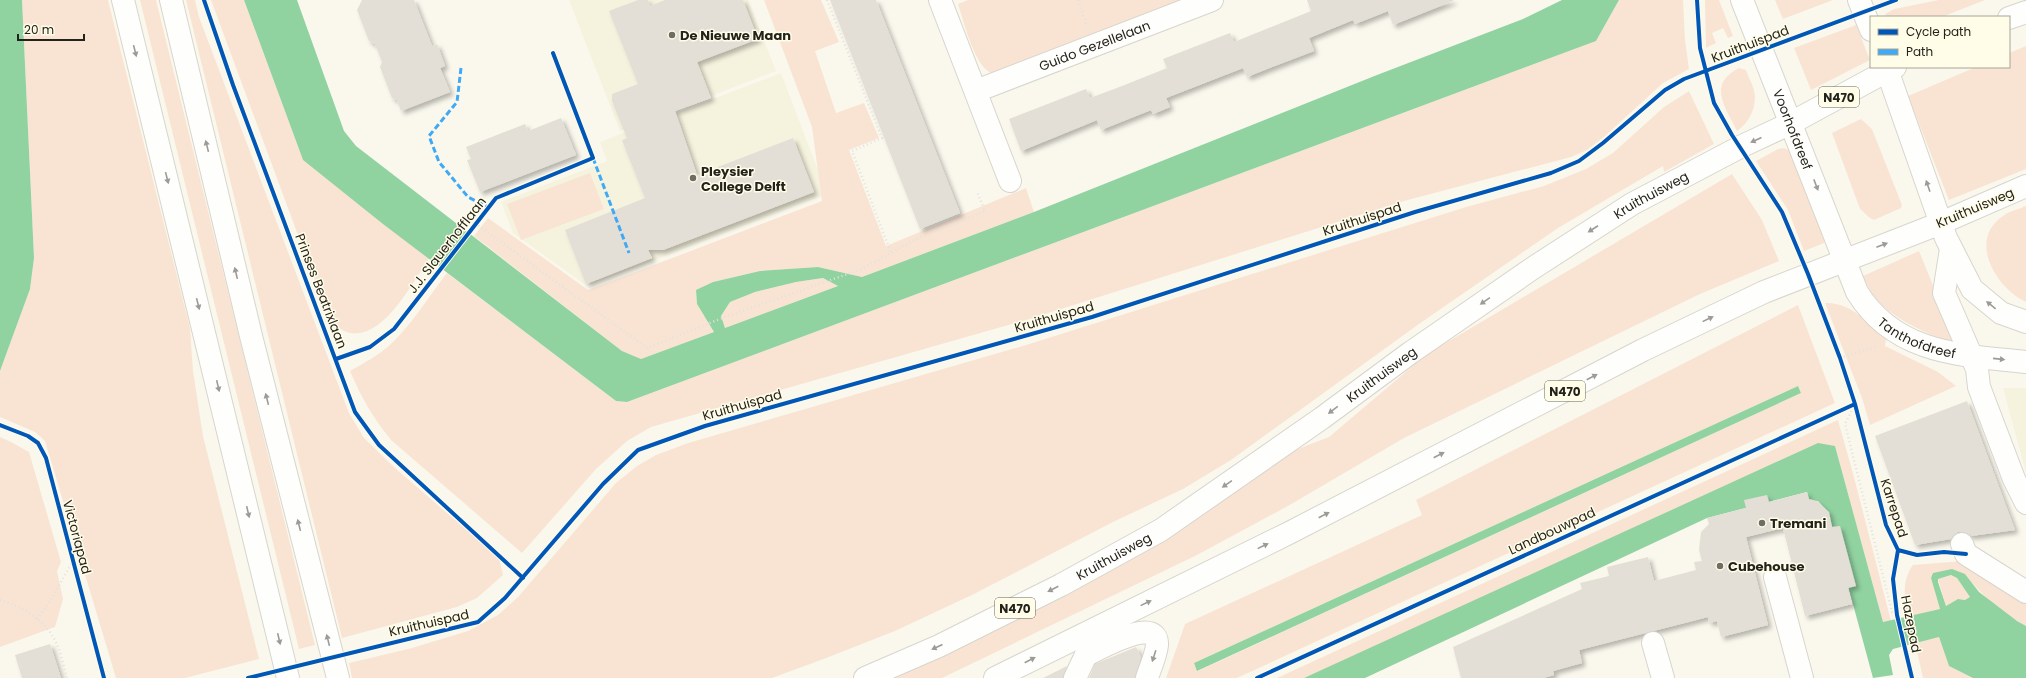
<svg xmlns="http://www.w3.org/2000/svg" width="2026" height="678" font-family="Poppins,sans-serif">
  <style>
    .built { fill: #f5f2de }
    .green { fill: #f9e4d4; fill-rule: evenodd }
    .water { fill: #91d2a1; fill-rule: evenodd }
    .building { fill: #e3dfd7; filter: url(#shadow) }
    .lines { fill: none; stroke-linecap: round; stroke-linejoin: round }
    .minor-casing { stroke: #d7d5cd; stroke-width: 24 }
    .major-casing { stroke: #d7d5cd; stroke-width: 24 }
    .highway-casing { stroke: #d7d5cd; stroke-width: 24 }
    .path { stroke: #e2e1de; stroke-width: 2.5; stroke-dasharray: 1 3; stroke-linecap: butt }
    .minor { stroke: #fefefc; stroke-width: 22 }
    .major { stroke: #fefefc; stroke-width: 22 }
    .highway { stroke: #fefefc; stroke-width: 22 }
    .quiet { stroke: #3fa9f5; stroke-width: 3; stroke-dasharray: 6 3; stroke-linecap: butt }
    .cycleway-casing { stroke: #fffce8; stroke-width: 6 }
    .cycleway { stroke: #0057b8; stroke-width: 4 }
    .oneway { fill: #9c9b97 }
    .poi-dot { fill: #6f6e64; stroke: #fffce8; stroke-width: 1.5 }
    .labels { text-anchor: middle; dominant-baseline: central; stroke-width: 3; stroke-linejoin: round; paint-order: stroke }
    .shield { fill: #fffce8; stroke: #666458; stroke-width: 1 }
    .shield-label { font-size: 12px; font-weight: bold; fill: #24231b }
    .poi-label { font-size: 13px; font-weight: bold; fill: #24231b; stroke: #fffce8; text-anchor: start }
    .street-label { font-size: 13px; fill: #24231b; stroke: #fffce8 }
  </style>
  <defs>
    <filter id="shadow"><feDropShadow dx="3.5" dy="3.5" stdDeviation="2" flood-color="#0004"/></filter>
  </defs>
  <rect width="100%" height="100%" fill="#faf8ed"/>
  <path class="built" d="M569,0H748L776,71L620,131Z
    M781,73L827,194L587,286L513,233L501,202L607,161L600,142Z
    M2003,388H2026V473Z"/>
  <path class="green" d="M22,0H108L190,328L193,371L203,436L259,659L185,678H116L45,441L35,432L0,417V371L30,289L34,258Z
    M140,0H156L315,645L299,649Z
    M186,0H195L199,17L349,413L364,438L395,468L499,558L503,575L477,598L457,607L342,638Z
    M211,0H244L303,160L429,259C412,283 384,339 350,333C341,331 335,325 331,318L312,273Z
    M764,0H821L839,42L815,51L836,113L864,103L879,138L849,150L886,246L1026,188L1034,212L862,277L818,267L760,271L713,282L696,291L697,304L714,332L641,359L622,351L474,236L488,218L588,290L822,201L812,127Z
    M968,0H1188L991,73C974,65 964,22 958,4Z
    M1619,0H1683L1685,40L1689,69L1663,83L1605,136L1587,150L1571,157L1404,201L1026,320L651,427L627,441L596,469L522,553L391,440C373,418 361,397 350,371C364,363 379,355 391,344C413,323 429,296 447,273L616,401L627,402L1596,41Z
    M1705,0H1719L1733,36L1728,38L1723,28L1712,33L1716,43L1706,48Z
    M1775,0H1833L1783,19Z
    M1939,0H1985L1942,17L1886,16L1885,14L1894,9Z
    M1856,25L1870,60L1811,90L1794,48Z
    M2026,46V169L1949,200L1908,96L1976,67H2009V53Z
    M1739,68L1746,70C1748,76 1752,83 1754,90C1758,106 1749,123 1737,131C1725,107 1707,84 1739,68Z
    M1689,91L1714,144L1664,172L1663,166L1558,228L1419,324L1231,460L1183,489L1113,522L974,594L895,631L821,660L772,678H352L349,663L412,648L468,631L498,615L518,597L616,483L637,466L656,455L688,443L1026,345L1466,207L1544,186L1586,169L1613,153L1664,107Z
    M1861,119L1872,129L1902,205L1901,208L1874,220L1870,218L1860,209L1832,133Z
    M1784,148L1790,151L1824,239V243L1804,251L1788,210L1756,161L1778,149Z
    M590,173L604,209L521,240L507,204Z
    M1732,174L1762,220L1779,261L1700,294L1404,438L1288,506L1197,555L967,666L942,678H888L968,644L1063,595L1290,452L1329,437L1427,354Z
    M2026,206V302C1996,288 1967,240 2003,216C2009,211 2019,209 2026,206Z
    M1919,251L1957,344C1929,335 1888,318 1872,293C1868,287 1866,281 1863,276Z
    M823,278L838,286L725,328L721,316L730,302L755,292L796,282Z
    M1825,303C1852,302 1867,323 1886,339L1885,346L1938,372L1956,386L1870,425L1862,398Z
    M1798,305L1835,403L1237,678H1166L1185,624L1422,515L1416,500ZM1798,386L1801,393L1198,671L1194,663Z
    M1838,420L1854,477L1891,621L1883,622L1835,446L1304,678H1277Z
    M0,437L11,442L29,452L61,562L57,571L63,599L55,627L0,647Z
    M1963,561L2026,599V626C2002,613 1981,595 1965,574L1934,573L1931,578L1940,609L1907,617C1905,599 1901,581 1913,565Z
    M1951,575L1957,578L1971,597L1965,600L1958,599L1946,606L1938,579Z
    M1939,637L1949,666L1973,678H1923L1915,643Z"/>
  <path class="water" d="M0,0H22L34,258L30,289L0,371Z
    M244,0H297L344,131L356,146L622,351L641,359L714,332L697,304L696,290L713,282L760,271L818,267L862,277L1034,212L1377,75L1523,19L1562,0H1619L1596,41L627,402L616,401L383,224L303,160ZM823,278L838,286L725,328L721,316L730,302L755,292L796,282Z
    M1798,386L1801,393L1197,671L1194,663Z
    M1818,443L1835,446L1883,622L1940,609L1931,578L1933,573L1952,569L1965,574L1979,592L2017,621L2026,626V678H1973L1949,666L1939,637L1893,649L1889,655L1893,675L1873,678L1828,512L1818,501H1809L1807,492L1707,518L1365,678H1304ZM1951,575L1957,578L1970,597L1965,600L1958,599L1946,606L1938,582V579Z"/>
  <path class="building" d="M362,0H414L432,46L437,44L445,66L440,68L450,92L401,111L397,100L392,98L380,67L382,62L375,44L369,41L357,10Z
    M638,0H648L650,6L665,0H743L758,39L697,62L711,98L675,111L697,175L793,138L814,192L663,250H648L652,258L586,284L565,230L645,198L622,140L627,138L612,101V94L638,84L609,11Z
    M830,0H876L960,213L920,229Z
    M1307,0H1453V1L1393,25L1388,11L1355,24L1353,20L1309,38L1314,51L1272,67L1247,77L1243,68L1166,98L1170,107L1153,114L1151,110L1101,130L1097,120L1021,151L1009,119L1086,89L1090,98L1122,86L1167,68L1163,59L1230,33L1234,42L1311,11Z
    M561,118L576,155L480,192L467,160L471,159L466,147L525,124L528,131Z
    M1967,401L2015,530L1971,536L1964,532H1958L1951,539L1915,545L1875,436Z
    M1807,492L1809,499L1817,501L1829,512L1832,527L1840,526L1856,586L1848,588L1852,604L1805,616L1783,528L1746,537L1768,625L1721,637L1717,621L1709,623L1708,617L1579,650L1582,663L1553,671L1554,675L1543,678H1461L1453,647L1582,589L1580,583L1609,576L1607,567L1648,557L1654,581L1696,570L1694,562L1702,561L1699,550L1701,532L1709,524L1707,518L1746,508L1744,500L1767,495L1769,502Z
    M50,644L61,678H22L15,655Z
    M1136,647L1141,657L1135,678H1089L1095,664Z
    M1067,666L1063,678H1043Z"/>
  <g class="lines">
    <defs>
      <g id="minor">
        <path d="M940,0L1010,181"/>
        <path id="s1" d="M1742,0L1857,292C1895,354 1961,355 2026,362"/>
        <path d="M1859,0L1871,30"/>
        <path d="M1886,67L1946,238L1972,289L2001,313L2026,322"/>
        <path id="s2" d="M976,91L1212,0"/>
        <path d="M1951,249L1944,293L1977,369L1979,387L2014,479L2026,503"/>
        <path d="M1962,544L1966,554L2026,592"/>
        <path d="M1775,577L1802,678"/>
        <path d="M1653,643L1663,678"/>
        <path d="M1086,655C1098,650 1158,614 1157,645C1156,656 1150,668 1147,678"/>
        <path d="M1075,678L1086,655L1089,642"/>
      </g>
      <g id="major">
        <path d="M123,0L288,678"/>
        <path d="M171,0L251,336L338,678"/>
        <path id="s3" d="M865,678L939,646L1061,585L1161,530L1322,418L1410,353L1533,268L1632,204L1740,147L1791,123L1887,71"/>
        <path d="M995,678L1289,533L1643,350L1764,292L1941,223"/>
      </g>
      <path id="highway" d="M2009,18L2026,12
        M1887,71L1895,67
        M1941,223L2026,186"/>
    </defs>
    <use href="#minor" class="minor-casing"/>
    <use href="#major" class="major-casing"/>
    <use href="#highway" class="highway-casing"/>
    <path class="path" d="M827,0L882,138L852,151L891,253
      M1078,0L1087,26
      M475,223L647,348L725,317L862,269L916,239L985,211L977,192
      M1840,358L1878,346
      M1855,404L1845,424L1892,612L1897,615
      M0,600C22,606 46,621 56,642C61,653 64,667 67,678
      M37,619L50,601L73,561"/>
    <use href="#minor" class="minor"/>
    <use href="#major" class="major"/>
    <use href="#highway" class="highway"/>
    <path class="quiet" d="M461,68L457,102L429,136L439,162L468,197L488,207
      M593,158L629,253"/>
    <defs>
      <path id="cycleway" d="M204,0L233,85L355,412L379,445L523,578
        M1697,0L1700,48L1714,103L1732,135L1782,212L1808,274L1840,358L1855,404L1886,525L1898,550
        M336,359L370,347L394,329L496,198L593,158L553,53
        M0,425L28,436L38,443L46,458L104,678
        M1898,550L1893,579L1897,615L1912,678
        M1898,550L1917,555L1944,552L1966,554
        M248,678L478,622L505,598L603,484L638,450L705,426L1092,317L1415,212L1551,173L1579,161L1603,143L1665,90L1684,79L1896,0
        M1257,678L1855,404"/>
    </defs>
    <use href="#cycleway" class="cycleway-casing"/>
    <use href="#cycleway" class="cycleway"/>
  </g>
  <defs><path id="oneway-solid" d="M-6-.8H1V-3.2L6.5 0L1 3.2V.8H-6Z"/></defs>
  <g class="oneway">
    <use href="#oneway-solid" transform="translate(135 51) rotate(76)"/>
    <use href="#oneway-solid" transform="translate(1756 140) rotate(155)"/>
    <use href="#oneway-solid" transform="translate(207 146) rotate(-104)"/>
    <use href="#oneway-solid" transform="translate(167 178) rotate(76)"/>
    <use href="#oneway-solid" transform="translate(1816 185) rotate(69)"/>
    <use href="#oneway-solid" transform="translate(1928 186) rotate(-109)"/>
    <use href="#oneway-solid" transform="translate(1593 229) rotate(147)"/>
    <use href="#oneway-solid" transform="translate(1882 245) rotate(-21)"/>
    <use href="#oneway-solid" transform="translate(236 273) rotate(-103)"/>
    <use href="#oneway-solid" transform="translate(1485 301) rotate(145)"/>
    <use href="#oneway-solid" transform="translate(198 304) rotate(76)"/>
    <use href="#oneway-solid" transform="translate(1991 305) rotate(-141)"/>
    <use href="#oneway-solid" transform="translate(1708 319) rotate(-26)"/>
    <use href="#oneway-solid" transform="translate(1999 359) rotate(6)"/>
    <use href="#oneway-solid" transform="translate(1592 377) rotate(-27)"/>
    <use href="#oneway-solid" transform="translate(218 386) rotate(77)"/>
    <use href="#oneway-solid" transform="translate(267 399) rotate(-104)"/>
    <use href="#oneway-solid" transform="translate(1333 410) rotate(143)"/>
    <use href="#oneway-solid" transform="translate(1439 455) rotate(-27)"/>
    <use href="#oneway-solid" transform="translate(1227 484) rotate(145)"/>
    <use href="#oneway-solid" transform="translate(248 512) rotate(77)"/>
    <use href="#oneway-solid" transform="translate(1324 515) rotate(-27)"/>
    <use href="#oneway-solid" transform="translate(299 525) rotate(-104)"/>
    <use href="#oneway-solid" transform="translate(1263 546) rotate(-26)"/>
    <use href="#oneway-solid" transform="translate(1053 589) rotate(153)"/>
    <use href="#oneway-solid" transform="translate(1146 603) rotate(-26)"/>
    <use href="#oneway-solid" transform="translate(279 639) rotate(77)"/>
    <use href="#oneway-solid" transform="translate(328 640) rotate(-104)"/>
    <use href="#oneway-solid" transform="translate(937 647) rotate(155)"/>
    <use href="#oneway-solid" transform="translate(1154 656) rotate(108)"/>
    <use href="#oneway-solid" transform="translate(1030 660) rotate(-27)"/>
  </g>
  <g class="poi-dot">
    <circle cx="672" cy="35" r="4"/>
    <circle cx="693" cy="178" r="4"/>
    <circle cx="1762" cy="523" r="4"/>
    <circle cx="1720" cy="566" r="4"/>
  </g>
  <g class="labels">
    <g class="shield">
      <rect x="1819" y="87" width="40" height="20" rx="3"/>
      <rect x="1545" y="381" width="40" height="20" rx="3"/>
      <rect x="995" y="598" width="40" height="20" rx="3"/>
    </g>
    <g class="shield-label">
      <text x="1839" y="97">N470</text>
      <text x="1565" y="391">N470</text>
      <text x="1015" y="608">N470</text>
    </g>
    <g class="poi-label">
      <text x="680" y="35">De Nieuwe Maan</text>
      <text x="701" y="171">Pleysier<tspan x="701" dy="15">College Delft</tspan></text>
      <text x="1770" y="523">Tremani</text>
      <text x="1728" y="566">Cubehouse</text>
    </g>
    <g class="street-label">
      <text transform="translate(1750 44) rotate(-21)">Kruithuispad</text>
      <text stroke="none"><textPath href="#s2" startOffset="127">Guido Gezellelaan</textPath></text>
      <text stroke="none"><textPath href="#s1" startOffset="139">Voorhofdreef</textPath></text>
      <text stroke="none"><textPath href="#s3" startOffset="925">Kruithuisweg</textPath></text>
      <text transform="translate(1975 208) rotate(-23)">Kruithuisweg</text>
      <text transform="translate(1362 219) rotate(-18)">Kruithuispad</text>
      <text transform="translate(447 245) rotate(-52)">J.J. Slauerhofflaan</text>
      <text transform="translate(321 291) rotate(69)">Prinses Beatrixlaan</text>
      <text transform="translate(1054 317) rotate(-16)">Kruithuispad</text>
      <text stroke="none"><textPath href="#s1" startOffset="392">Tanthofdreef</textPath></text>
      <text stroke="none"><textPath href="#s3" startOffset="601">Kruithuisweg</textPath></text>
      <text transform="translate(742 405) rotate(-16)">Kruithuispad</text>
      <text transform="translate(1894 508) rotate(72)">Karrepad</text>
      <text transform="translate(1552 531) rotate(-25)">Landbouwpad</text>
      <text transform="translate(77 537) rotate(75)">Victoriapad</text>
      <text stroke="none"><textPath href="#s3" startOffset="277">Kruithuisweg</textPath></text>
      <text transform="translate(429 623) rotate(-13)">Kruithuispad</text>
      <text transform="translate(1911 624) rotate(79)">Hazepad</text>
    </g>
  </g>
  <rect x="1870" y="16" width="140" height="52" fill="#fffce8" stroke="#a7a596"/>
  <rect x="1878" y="29" width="20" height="6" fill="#0057b8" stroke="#a7a596"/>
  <text x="1906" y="36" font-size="12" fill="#24231b">Cycle path</text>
  <rect x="1878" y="49" width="20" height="6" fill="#3fa9f5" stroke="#a7a596"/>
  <text x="1906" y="56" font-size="12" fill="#24231b">Path</text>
  <path d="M18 34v6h66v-6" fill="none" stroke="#24231b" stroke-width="2"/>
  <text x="24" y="34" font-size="12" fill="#24231b" stroke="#fffce8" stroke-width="3" paint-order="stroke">20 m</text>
</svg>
